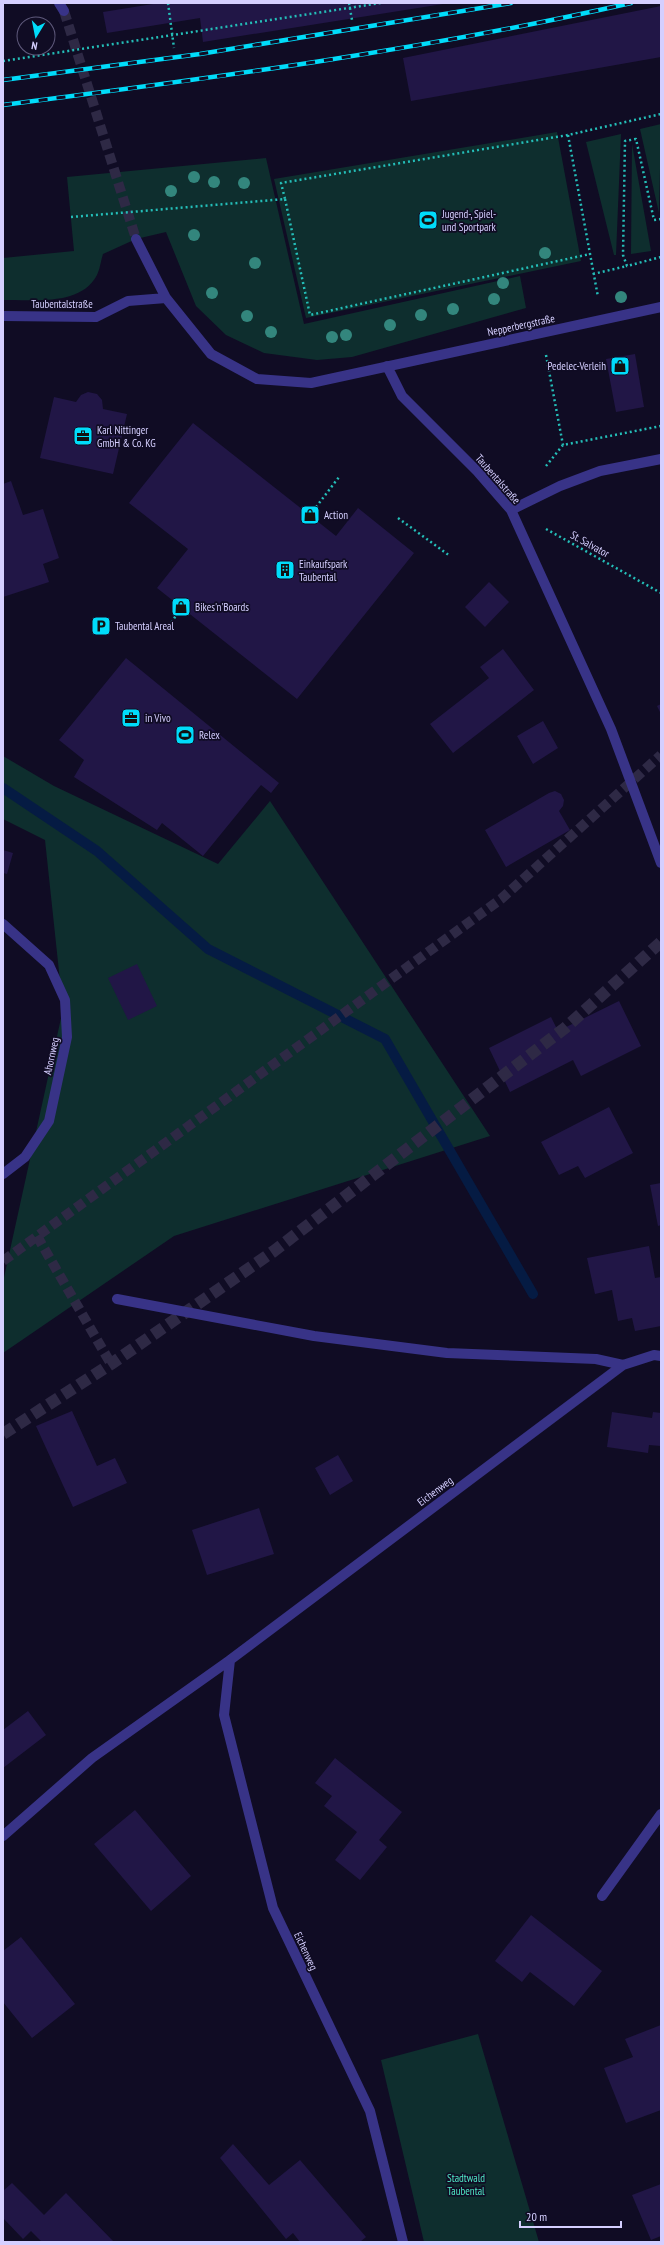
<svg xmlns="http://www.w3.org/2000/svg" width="664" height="2245" font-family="'PT Sans Narrow',sans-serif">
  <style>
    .green { fill: #0e2e2e }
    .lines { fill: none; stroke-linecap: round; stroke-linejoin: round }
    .stream { stroke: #051b43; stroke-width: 10 }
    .building { fill: #211646 }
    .minor-tunnel { stroke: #2e2945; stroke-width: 10; stroke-dasharray: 10 5; stroke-linecap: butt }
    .highway-tunnel { stroke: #2e2945; stroke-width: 12; stroke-dasharray: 12 6; stroke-linecap: butt }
    .path { stroke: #24beb8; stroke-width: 2.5; stroke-dasharray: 2 3; stroke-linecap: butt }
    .minor { stroke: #383387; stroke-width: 10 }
    .rail-casing { stroke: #00dcfa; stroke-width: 4.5 }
    .rail { stroke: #100c24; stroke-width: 3; stroke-dasharray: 9; stroke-linecap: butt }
    .tree { fill: #33867d }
    .labels { text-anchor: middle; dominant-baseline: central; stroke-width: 3.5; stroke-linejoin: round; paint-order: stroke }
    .poi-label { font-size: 11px; fill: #d5cfff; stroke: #100c24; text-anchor: start }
    .street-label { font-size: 11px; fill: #d5cfff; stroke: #100c24 }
    .park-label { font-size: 11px; fill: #50e9c6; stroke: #100c24 }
  </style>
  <rect width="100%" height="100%" fill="#100c24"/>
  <path class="green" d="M661,124L659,213L640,129Z
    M557,132L581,261L306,318L274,179Z
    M621,134L616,255H614L586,142Z
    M632,144L651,251L631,254V253Z
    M266,158L304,324L520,276L526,308L352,357L317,360L264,353L226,335L196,306L166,232L136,239L103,254C101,260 100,269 97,275C80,307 33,299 3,300V258L74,251L67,177Z
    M3,756L54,786L218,864L270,801L490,1136L174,1236L3,1353V1282L63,1009L45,840L3,819Z
    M478,2034L539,2242H424L381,2060Z"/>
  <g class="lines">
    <path class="stream" d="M3,788L97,851L208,949L385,1039L533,1294"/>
  </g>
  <path class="building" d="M159,3H443V4L203,42L200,18L107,33L103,12Z
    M661,6V57L411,101L403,58Z
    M635,354L644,407L616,412L606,359Z
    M88,392L97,394L102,400L103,409L127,414L113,474L40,458L54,397L76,402L81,395Z
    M193,423L336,536L358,508L414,553L297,699L157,588L188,549L129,503Z
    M11,481L23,515L43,509L59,558L43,564L49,582L3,597V484Z
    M489,582L509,602L485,627L465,607Z
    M503,649L534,690L453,753L430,724L489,678L480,667Z
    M126,658L279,783L271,793L261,785L203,856L162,823L157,830L74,777L84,760L59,740Z
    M661,704V714L657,706Z
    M543,721L558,748L533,764L517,736Z
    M555,791L561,794L564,800L563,806L559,811L570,830L506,867L485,830L549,793Z
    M3,850L13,853L7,874L3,873Z
    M137,964L157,1006L128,1020L108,978Z
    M619,1001L641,1046L581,1076L573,1060L510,1092L489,1048L551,1017L558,1031Z
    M609,1107L633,1153L585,1178L578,1166L559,1175L541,1142Z
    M661,1183V1225L658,1226L650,1185Z
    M649,1246L655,1278L661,1277V1326L635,1331L632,1318L618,1321L612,1290L595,1294L587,1258Z
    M72,1411L97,1466L115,1458L127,1483L73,1507L36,1426Z
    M612,1412L652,1418L653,1412L661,1413V1446L649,1445L648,1453L607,1447Z
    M338,1455L353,1481L330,1495L315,1468Z
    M259,1508L274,1554L207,1575L192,1530Z
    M28,1711L46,1735L3,1768V1730Z
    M335,1758L402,1812L379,1840L387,1847L360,1880L335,1860L357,1832L324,1806L332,1796L315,1783Z
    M135,1810L191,1876L151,1911L94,1844Z
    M531,1915L602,1971L574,2006L530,1972L522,1982L495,1961Z
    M21,1937L75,2004L32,2038L3,2002V1951Z
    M661,2025V2110L626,2123L604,2068L633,2057L625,2039Z
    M233,2144L269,2185L300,2160L366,2237L360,2242H300L293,2233L286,2239L220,2158Z
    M12,2183L44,2215L66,2193L114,2242H42L31,2231L23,2239L3,2218V2191Z
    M661,2184V2236L651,2240L632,2195Z"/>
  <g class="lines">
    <path class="minor-tunnel" d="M64,11L136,239
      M37,1236L111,1364
      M3,1261L501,899L661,755"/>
    <path class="highway-tunnel" d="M3,1434L111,1364L274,1251L565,1028L661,942"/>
    <path class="path" d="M168,3L174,48
      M349,3L352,20
      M3,61L381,3
      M568,135L598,297
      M285,199L310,315L590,254
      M71,217L285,199L281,183L568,135L661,114
      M661,219L654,220L636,139L625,141L623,255L627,266L661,257
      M593,274L627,266
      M546,355L563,445
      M546,466L563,445L661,426
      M310,515L339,477
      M398,518L450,556
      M546,529L661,593
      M169,627L181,607"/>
    <path class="minor" d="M59,3L64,11
      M136,239L166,298L211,354L257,379L311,383L661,307
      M3,316L96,317L128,301L166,298
      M387,366L402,396L477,471L511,510L611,729L661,863
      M511,510L560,486L600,471L661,459
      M3,924L49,965L65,1000L67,1037L49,1121L25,1157L3,1174
      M117,1299L314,1336L447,1353L596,1359L623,1365
      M230,1660L224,1715L273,1908L370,2111L403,2242
      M3,1836L92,1758L230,1660L623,1365L654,1355L661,1356
      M602,1896L661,1814"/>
    <defs>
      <path id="rail" d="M3,80L200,54L511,3
        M3,105C213,78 424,50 631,3"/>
    </defs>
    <use href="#rail" class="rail-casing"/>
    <use href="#rail" class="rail"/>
  </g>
  <g class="tree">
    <circle cx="194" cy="177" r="6"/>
    <circle cx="214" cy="182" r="6"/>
    <circle cx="244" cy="183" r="6"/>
    <circle cx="171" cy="191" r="6"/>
    <circle cx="194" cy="235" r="6"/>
    <circle cx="545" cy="253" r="6"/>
    <circle cx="255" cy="263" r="6"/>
    <circle cx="503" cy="283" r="6"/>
    <circle cx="212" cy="293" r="6"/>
    <circle cx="621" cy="297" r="6"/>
    <circle cx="494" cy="299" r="6"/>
    <circle cx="453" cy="309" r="6"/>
    <circle cx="421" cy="315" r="6"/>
    <circle cx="247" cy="316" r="6"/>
    <circle cx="390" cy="325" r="6"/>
    <circle cx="271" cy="332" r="6"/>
    <circle cx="346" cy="335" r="6"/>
    <circle cx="332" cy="337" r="6"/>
  </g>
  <defs>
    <symbol id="stadium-square" viewBox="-11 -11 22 22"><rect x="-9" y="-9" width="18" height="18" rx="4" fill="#00dcfa" stroke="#100c24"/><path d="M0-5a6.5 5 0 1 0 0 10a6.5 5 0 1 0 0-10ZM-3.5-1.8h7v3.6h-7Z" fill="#111"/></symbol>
    <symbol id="shop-square" viewBox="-11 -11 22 22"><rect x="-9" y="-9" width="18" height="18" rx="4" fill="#00dcfa" stroke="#100c24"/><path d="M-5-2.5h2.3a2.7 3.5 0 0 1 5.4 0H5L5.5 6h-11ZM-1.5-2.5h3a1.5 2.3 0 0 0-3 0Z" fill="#111"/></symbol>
    <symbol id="office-square" viewBox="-11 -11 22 22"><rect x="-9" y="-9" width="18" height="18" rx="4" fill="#00dcfa" stroke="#100c24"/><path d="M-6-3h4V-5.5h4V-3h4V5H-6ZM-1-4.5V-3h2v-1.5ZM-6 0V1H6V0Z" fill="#111"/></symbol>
    <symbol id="building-square" viewBox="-11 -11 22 22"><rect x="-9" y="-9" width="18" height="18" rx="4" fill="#00dcfa" stroke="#100c24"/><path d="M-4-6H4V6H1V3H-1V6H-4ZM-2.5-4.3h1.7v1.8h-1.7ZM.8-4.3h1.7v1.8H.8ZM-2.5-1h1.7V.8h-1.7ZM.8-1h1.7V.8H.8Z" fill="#111"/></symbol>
    <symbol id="parking-square" viewBox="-11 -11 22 22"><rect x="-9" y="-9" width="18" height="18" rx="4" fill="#00dcfa" stroke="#100c24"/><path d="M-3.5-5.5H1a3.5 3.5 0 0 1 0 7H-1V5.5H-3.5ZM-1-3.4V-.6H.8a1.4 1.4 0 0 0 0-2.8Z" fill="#111"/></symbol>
  </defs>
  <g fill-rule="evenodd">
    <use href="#stadium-square" x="417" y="209" width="22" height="22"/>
    <use href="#shop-square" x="609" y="355" width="22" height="22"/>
    <use href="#office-square" x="72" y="425" width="22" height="22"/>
    <use href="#shop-square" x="299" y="504" width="22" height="22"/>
    <use href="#building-square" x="274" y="559" width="22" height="22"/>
    <use href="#shop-square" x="170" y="596" width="22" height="22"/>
    <use href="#parking-square" x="90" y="615" width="22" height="22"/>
    <use href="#office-square" x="120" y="707" width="22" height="22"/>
    <use href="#stadium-square" x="174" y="724" width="22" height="22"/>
  </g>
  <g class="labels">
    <g class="poi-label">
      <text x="442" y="214">Jugend-, Spiel-<tspan x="442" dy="13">und Sportpark</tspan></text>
      <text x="606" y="366" text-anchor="end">Pedelec-Verleih</text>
      <text x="97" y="430">Karl Nittinger<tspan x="97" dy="13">GmbH &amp; Co. KG</tspan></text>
      <text x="324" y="515">Action</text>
      <text x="299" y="564">Einkaufspark<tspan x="299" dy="13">Taubental</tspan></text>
      <text x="195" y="607">Bikes'n'Boards</text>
      <text x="115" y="626">Taubental Areal</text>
      <text x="145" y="718">in Vivo</text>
      <text x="199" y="735">Relex</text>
    </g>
    <g class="street-label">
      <text x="62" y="304">Taubentalstraße</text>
      <text transform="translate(521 325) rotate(-12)">Nepperbergstraße</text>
      <text transform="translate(498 479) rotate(49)">Taubentalstraße</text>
      <text transform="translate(590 544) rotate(29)">St. Salvator</text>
      <text transform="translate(51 1056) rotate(-78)">Ahornweg</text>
      <text transform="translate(435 1491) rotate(-37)">Eichenweg</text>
      <text transform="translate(306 1951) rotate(65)">Eichenweg</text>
    </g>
    <g class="park-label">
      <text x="466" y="2178">Stadtwald<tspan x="466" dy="13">Taubental</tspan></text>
    </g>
  </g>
  <rect width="664" height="2245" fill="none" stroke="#d5cfff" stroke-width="8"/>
  <g transform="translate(36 36) rotate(190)"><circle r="19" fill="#100c24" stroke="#5f5a7c"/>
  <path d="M0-3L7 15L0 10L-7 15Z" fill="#00dcfa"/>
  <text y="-6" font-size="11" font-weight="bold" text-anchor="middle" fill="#d5cfff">N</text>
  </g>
  <path d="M520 2221v6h101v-6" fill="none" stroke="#d5cfff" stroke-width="2"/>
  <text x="526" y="2221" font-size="12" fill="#d5cfff" stroke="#100c24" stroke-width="3" paint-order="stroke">20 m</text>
</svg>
